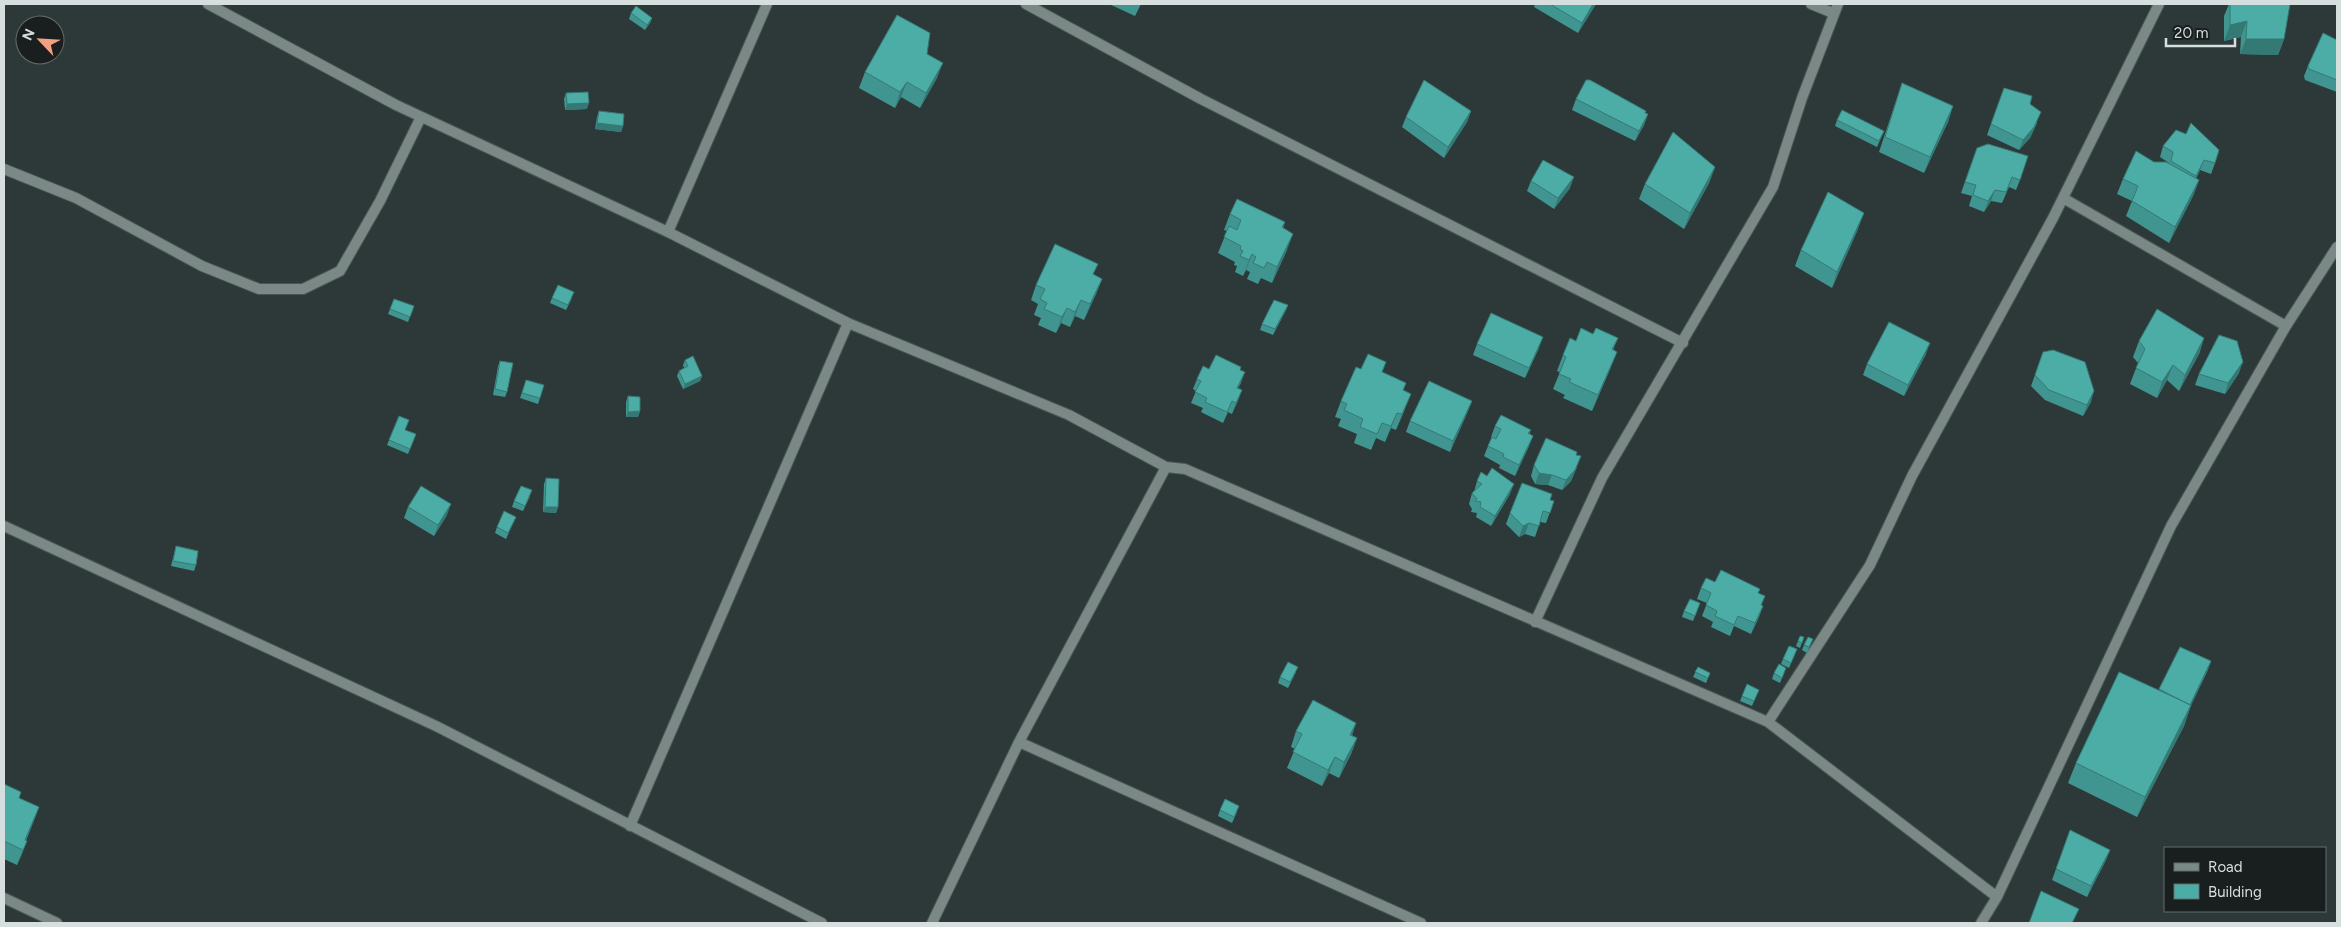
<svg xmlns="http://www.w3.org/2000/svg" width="2341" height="927" font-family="Figtree,sans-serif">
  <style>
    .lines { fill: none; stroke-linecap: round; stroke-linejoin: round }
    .minor-casing { stroke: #4b5554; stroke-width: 12 }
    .minor { stroke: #7a8886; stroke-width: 10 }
    .wall { fill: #419590 }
    .shaded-wall { fill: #357975 }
    .building { fill: #4cada7; stroke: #357975 }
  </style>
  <rect width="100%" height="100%" fill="#2d3938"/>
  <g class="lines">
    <defs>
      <path id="minor" d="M208,4L396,105L668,232L848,323L1069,415L1166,467L1185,469L1768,722L1997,897
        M1026,4L1201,99L1683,343
        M1811,4L1833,13
        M4,169L76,198L202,266L259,289H303L340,271L380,201L421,117
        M2063,198L2286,326
        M668,232L767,4
        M4,526L436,726L822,923
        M1535,622L1602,478L1773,187L1802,98L1838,4
        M1768,722L1870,565L1912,476L2053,218L2159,4
        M1019,742L1421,923
        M630,826L848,323
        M4,898L57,923
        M932,923L1019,742L1166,467
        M1981,923L1997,897L2171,526L2286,326L2337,247"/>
    </defs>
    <use href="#minor" class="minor-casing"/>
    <use href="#minor" class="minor"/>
  </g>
  <path class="wall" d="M1109,4H1141L1135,16Z
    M1535,4H1596L1578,33L1534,7Z
    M2229,4H2290L2284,39L2278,55L2240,54L2241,37L2224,41V16Z
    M631,13L652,18L650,23L645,30L629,19Z
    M2337,40V92L2305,80L2304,76L2308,66Z
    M927,54L937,78L920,108L901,97L895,108L859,88L865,72Z
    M1902,83L1953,106L1948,122L1924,173L1879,152Z
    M2004,88L2030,104L2037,123L2030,138L2019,150L1987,135Z
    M566,93L587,109L565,110L564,99Z
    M1576,99L1648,114L1644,125L1635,141L1572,110Z
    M599,111L623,126L621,132L595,129L597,117Z
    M1471,111L1467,122L1444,158L1402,127L1406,117Z
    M1837,120L1884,131L1877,147L1835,126Z
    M2163,146L2215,163L2211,174L2200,170L2196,179L2199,180L2193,196L2169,243L2126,216L2132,201L2117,194L2123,179L2154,162L2169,164V163L2160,157Z
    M1977,148L2020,180L2016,190L2009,187L2002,203L1991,201L1984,212L1969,206L1972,196L1961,193Z
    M1715,167L1709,183L1684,229L1639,199L1645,184Z
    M1531,181L1570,188L1554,209L1527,191Z
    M1230,214L1285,222L1283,228L1287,250L1272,283L1261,278L1258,284L1247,279L1250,272L1246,270L1243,276L1235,272L1237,266L1234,265L1235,262L1218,253L1227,231L1224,230Z
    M1858,229L1832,288L1795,266L1801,250Z
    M1094,275L1102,279L1096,294L1084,320L1075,316L1070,327L1061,323L1056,333L1038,325L1041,318L1034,315L1038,304L1031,300L1036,285Z
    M552,298H572L566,310L550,303Z
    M394,299L414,306L408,322L388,314Z
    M1288,305L1286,310L1273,335L1260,330L1262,324Z
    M1593,334L1618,338L1613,350L1611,367L1592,411L1563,398L1565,395L1553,389L1560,372L1557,371L1563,355L1576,341Z
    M2204,338L2199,354L2179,391L2167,380L2157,398L2130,384L2138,363L2133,357L2139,341Z
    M1477,344L1539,348L1525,378L1473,355Z
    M2043,352L2091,402L2083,416L2045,400L2031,386Z
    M1926,354L1904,396L1863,375L1867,364Z
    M685,360L702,376L700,381L683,389L677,376L679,371L684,368L683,365Z
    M500,361L507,392L505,397L493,395L498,366Z
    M1209,369L1240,370L1241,383L1238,388L1242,390L1232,414L1228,412L1223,423L1201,412L1203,408L1191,403L1196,391L1193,389L1197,379Z
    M1361,369L1383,372L1406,383L1403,391L1405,409L1396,430L1391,428L1385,442L1376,438L1371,450L1354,443L1357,434L1338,426L1341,419L1335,417L1341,401Z
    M2239,373L2225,394L2195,385L2199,374Z
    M526,380L540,398L538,404L520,398Z
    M628,396L640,411L638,417H626V402Z
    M1468,411L1450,452L1406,432L1410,421Z
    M399,416L405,430L416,434L408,454L387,445Z
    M1495,426L1531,430L1529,434L1533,436L1529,446L1515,476L1499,468L1500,465L1484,456L1488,446L1492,437H1491Z
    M1576,455L1577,467L1571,481L1562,490L1548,485L1535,484L1531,476L1534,465Z
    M546,478L558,507L556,513L543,512L544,484Z
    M1477,481L1510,494L1491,526L1476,517L1477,513L1471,512L1472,509L1469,504L1472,493L1474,492Z
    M530,496L523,511L512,507L514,501Z
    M1550,500L1554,501L1546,523L1540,522L1535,537L1525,534L1519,537L1506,524L1510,513Z
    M408,507L447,515L434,536L404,518Z
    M516,517L506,539L495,533L497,527Z
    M176,546L196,565L194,571L171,566Z
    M1715,582L1758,593L1765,596L1761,606H1763L1759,617L1751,634L1734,626L1730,636L1711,627L1713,622L1702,616L1707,603L1697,599L1701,588Z
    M1700,603L1693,621L1682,617L1684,611Z
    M1804,637L1800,648L1796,646L1798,641Z
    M1813,639L1807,653L1802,650L1804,645Z
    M2180,647L2211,661L2207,672L2191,705L2184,726L2137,817L2068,783L2076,763L2159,690Z
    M1797,649L1789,668L1781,664L1783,659Z
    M1698,667L1710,673L1706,683L1693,677Z
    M1296,672L1288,688L1278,683L1280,677Z
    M1774,673H1784L1780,683L1772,679Z
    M1759,690L1752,706L1740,701L1742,696Z
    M1356,723L1352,735L1357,738L1351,754L1339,778L1329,773L1322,786L1287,768L1295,749L1291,747L1296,731Z
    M4,784L19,798L39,807L26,841H27L17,865L4,859Z
    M1220,810L1237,812L1232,823L1218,816Z
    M2070,830L2110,850L2106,860L2087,897L2052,880Z"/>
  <path class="shaded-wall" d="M1593,4H1596L1578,33L1582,23Z
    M652,18L650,23L645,30L647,25Z
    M2247,21L2241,37L2224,41L2230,25Z
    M2246,39H2284L2278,55L2240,54Z
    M943,63L937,78L920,108L926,93Z
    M907,82L901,97L895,108L900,92Z
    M589,103L587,109L565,110L567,104Z
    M1953,106L1948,122L1924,173L1930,157Z
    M1471,111L1467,122L1444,158L1448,147Z
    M2041,112L2030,138L2019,150L2023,140Z
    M1648,114L1644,125L1635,141L1639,131Z
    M597,123L623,126L621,132L595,129Z
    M2204,160L2200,170L2192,187L2196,176Z
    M1715,167L1709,183L1684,229L1690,213Z
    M1574,177L1570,188L1554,209L1558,198Z
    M2199,180L2193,196L2169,243L2175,227Z
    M1995,190L1991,201L1984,212L1988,201Z
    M1864,213L1858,229L1832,288L1837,272Z
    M1293,234L1287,250L1272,283L1277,267Z
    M1252,254L1246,270L1243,276L1249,260Z
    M1102,279L1096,294L1084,320L1090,304Z
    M1081,300L1075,316L1070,327L1075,312Z
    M1288,305L1286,310L1273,335L1275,329Z
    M1067,308L1061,323L1056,333L1062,317Z
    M1543,337L1539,348L1525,378L1529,368Z
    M2204,338L2199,354L2179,391L2185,375Z
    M1930,343L1926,354L1904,396L1908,385Z
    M1617,352L1611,367L1592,411L1598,395Z
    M2243,362L2239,373L2225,394L2228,383Z
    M2173,365L2167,380L2157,398L2162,382Z
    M1245,372L1241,383L1233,399L1237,388Z
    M702,376L700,381L683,389L685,384Z
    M1242,390L1238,401L1232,414L1236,403Z
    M2094,391L2091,402L2083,416L2087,405Z
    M1411,394L1405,409L1396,430L1402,414Z
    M1472,401L1468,411L1450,452L1453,441Z
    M640,411L638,417H626L628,412Z
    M1397,413L1391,428L1385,442L1391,426Z
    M1533,436L1529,446L1515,476L1519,465Z
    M1581,456L1571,481L1562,490L1566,480Z
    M1539,473L1552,475L1548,485L1535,484Z
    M1514,484L1510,494L1491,526L1495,516Z
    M451,504L447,515L434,536L438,525Z
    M545,507H558L556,513L543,512Z
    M1529,523L1525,534L1519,537L1523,526Z
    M1763,606L1759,617L1751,634L1755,623Z
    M2211,661L2207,672L2186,716L2189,705Z
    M2191,705L2184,726L2137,817L2145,797Z
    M1356,723L1350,738V735Z
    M1357,738L1351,754L1339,778L1344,762Z
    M1335,757L1329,773L1322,786L1328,770Z
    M39,807L33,823L22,849L25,840Z
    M27,841L21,857L17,865L23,850Z
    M2110,850L2106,860L2087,897L2091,886Z"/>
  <path class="building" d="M1550,4H1593L1582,23Z
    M2230,4H2290L2284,39H2246L2247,21L2230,25Z
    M636,6L652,18L647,25L631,13Z
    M897,15L930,33L927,54L943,63L926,93L907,82L900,92L865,72Z
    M2323,33L2337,40V80L2309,69L2308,66Z
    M1424,80L1471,111L1448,147L1406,117Z
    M1586,80H1590L1646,111L1645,113L1648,114L1639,131L1576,99Z
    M1902,83L1953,106L1930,157L1885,137Z
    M2004,88L2032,96L2030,104L2041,112L2034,127L2023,140L1991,124Z
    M588,92L589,103L567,104L566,93Z
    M1842,110L1884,131L1879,141L1837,120Z
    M599,111L624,114L623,126L597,123Z
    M2191,123L2219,150L2215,163L2204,160L2196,176L2171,161L2173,152L2163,146L2176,130L2186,134Z
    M1673,132L1715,167L1690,213L1645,184Z
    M1988,144L2028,156L2020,180L2012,177L2006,192L1995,190L1988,201L1973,195L1976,185L1965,182L1977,148Z
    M2136,151L2154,162H2166L2199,180L2175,227L2132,201L2138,186L2123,179Z
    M1543,160L1574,177L1558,198L1531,181Z
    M1828,192L1864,213L1837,272L1801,250Z
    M1237,199L1285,222L1282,227L1293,234L1277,267L1267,262L1264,268L1253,263L1256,257L1252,254L1249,260L1240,256L1243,251L1240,249L1241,246L1224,237L1229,226L1237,230L1241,220L1230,214Z
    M1055,244L1098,264L1093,274L1102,279L1090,304L1081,300L1075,312L1067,308L1062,317L1044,309L1047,303L1040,299L1045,289L1036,285Z
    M558,285L574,292L568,305L552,298Z
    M394,299L414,306L410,317L390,309Z
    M1274,300L1288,305L1275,329L1262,324Z
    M2157,309L2204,338L2185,375L2173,365L2162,382L2136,368L2145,349L2139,341Z
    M1491,313L1543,337L1529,368L1477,344Z
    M1889,322L1930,343L1908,385L1867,364Z
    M1581,328L1593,334L1596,328L1618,338L1612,349L1617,352L1598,395L1569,382L1571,379L1559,374L1566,357L1563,355L1570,338L1576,341Z
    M2219,335L2237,341L2243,362L2228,383L2199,374Z
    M2053,350L2085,362L2094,391L2087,405L2049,390L2035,375L2043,352Z
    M1368,354L1386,362L1382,372L1406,383L1403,390L1411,394L1402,414L1397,413L1391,426L1382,423L1377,434L1360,427L1363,419L1344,410L1347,404L1341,401L1356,367L1361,369Z
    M1216,355L1241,367L1240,370L1245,372L1237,388L1242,390L1236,403L1232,401L1227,412L1205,402L1207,398L1195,392L1201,381L1197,379L1203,366L1209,369Z
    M693,356L702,376L685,384L679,371L688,366L685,360Z
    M500,361L513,363L507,392L495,389Z
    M526,380L544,385L540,398L522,393Z
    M1429,381L1472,401L1453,441L1410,421Z
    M628,396L640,397V411L628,412Z
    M1501,415L1531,430L1528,433L1533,436L1519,465L1503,457L1504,454L1488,446L1492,437L1496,439L1501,429L1495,426Z
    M399,416L409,420L405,430L416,434L410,449L389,440Z
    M1546,438L1577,452L1576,455L1581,456L1575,470L1566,480L1552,475L1539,473L1534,465Z
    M1492,468L1514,484L1495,516L1480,507L1481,502L1475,501L1477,499L1472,493L1482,484L1477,481L1481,472L1487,476Z
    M546,478L559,479L558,507H545Z
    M1522,483L1552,494L1550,500L1554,501L1550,513L1543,511L1539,526L1529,523L1523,526L1510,513Z
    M421,486L451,504L438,525L408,507Z
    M521,486L532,490L525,506L514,501Z
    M504,511L516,517L508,533L497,527Z
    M176,546L198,551L196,565L173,561Z
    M1721,570L1760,589L1758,593L1765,596L1761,605L1763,606L1755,623L1738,616L1734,625L1715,616L1717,611L1706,605L1711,593L1701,588L1706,578L1715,582Z
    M1690,599L1700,603L1695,616L1684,611Z
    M1800,636L1804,637L1802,643L1798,641Z
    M1808,637L1813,639L1809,647L1804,645Z
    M1789,646L1797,649L1791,663L1783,659Z
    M2180,647L2211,661L2190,705L2159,689Z
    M1288,662L1298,667L1290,682L1280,677Z
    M1779,664L1786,668L1782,678L1774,673Z
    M1698,667L1710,673L1708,678L1695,672Z
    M2119,672L2191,705L2145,797L2076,763Z
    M1747,684L1759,690L1754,701L1742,696Z
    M1313,700L1356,723L1350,735L1357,738L1344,762L1335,757L1328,770L1293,752L1302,734L1296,731Z
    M4,784L21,792L19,798L39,807L25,840L27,841L23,850L4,841Z
    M1225,799L1239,806L1234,817L1220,810Z
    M2070,830L2110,850L2091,886L2056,869Z
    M2041,891L2079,909L2072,923H2029Z"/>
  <rect width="2341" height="927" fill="none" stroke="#d7dfde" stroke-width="10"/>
  <rect x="2164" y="847" width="162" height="65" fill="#191f1e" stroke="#656c6b"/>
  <rect x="2174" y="863" width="25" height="8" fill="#7a8886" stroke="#656c6b"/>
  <text x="2208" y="872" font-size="15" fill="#d7dfde">Road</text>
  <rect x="2174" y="884" width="25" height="15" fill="#4cada7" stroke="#656c6b"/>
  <text x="2208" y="897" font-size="15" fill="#d7dfde">Building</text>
  <g transform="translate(40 40) rotate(295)"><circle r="24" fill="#191f1e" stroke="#656c6b"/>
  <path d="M0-4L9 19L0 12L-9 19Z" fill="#f39f83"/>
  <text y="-8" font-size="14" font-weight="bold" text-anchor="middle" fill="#d7dfde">N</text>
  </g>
  <path d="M2166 38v8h69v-8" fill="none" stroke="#d7dfde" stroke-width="2.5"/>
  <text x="2174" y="38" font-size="15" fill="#d7dfde" stroke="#191f1e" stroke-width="4" paint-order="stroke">20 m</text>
</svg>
